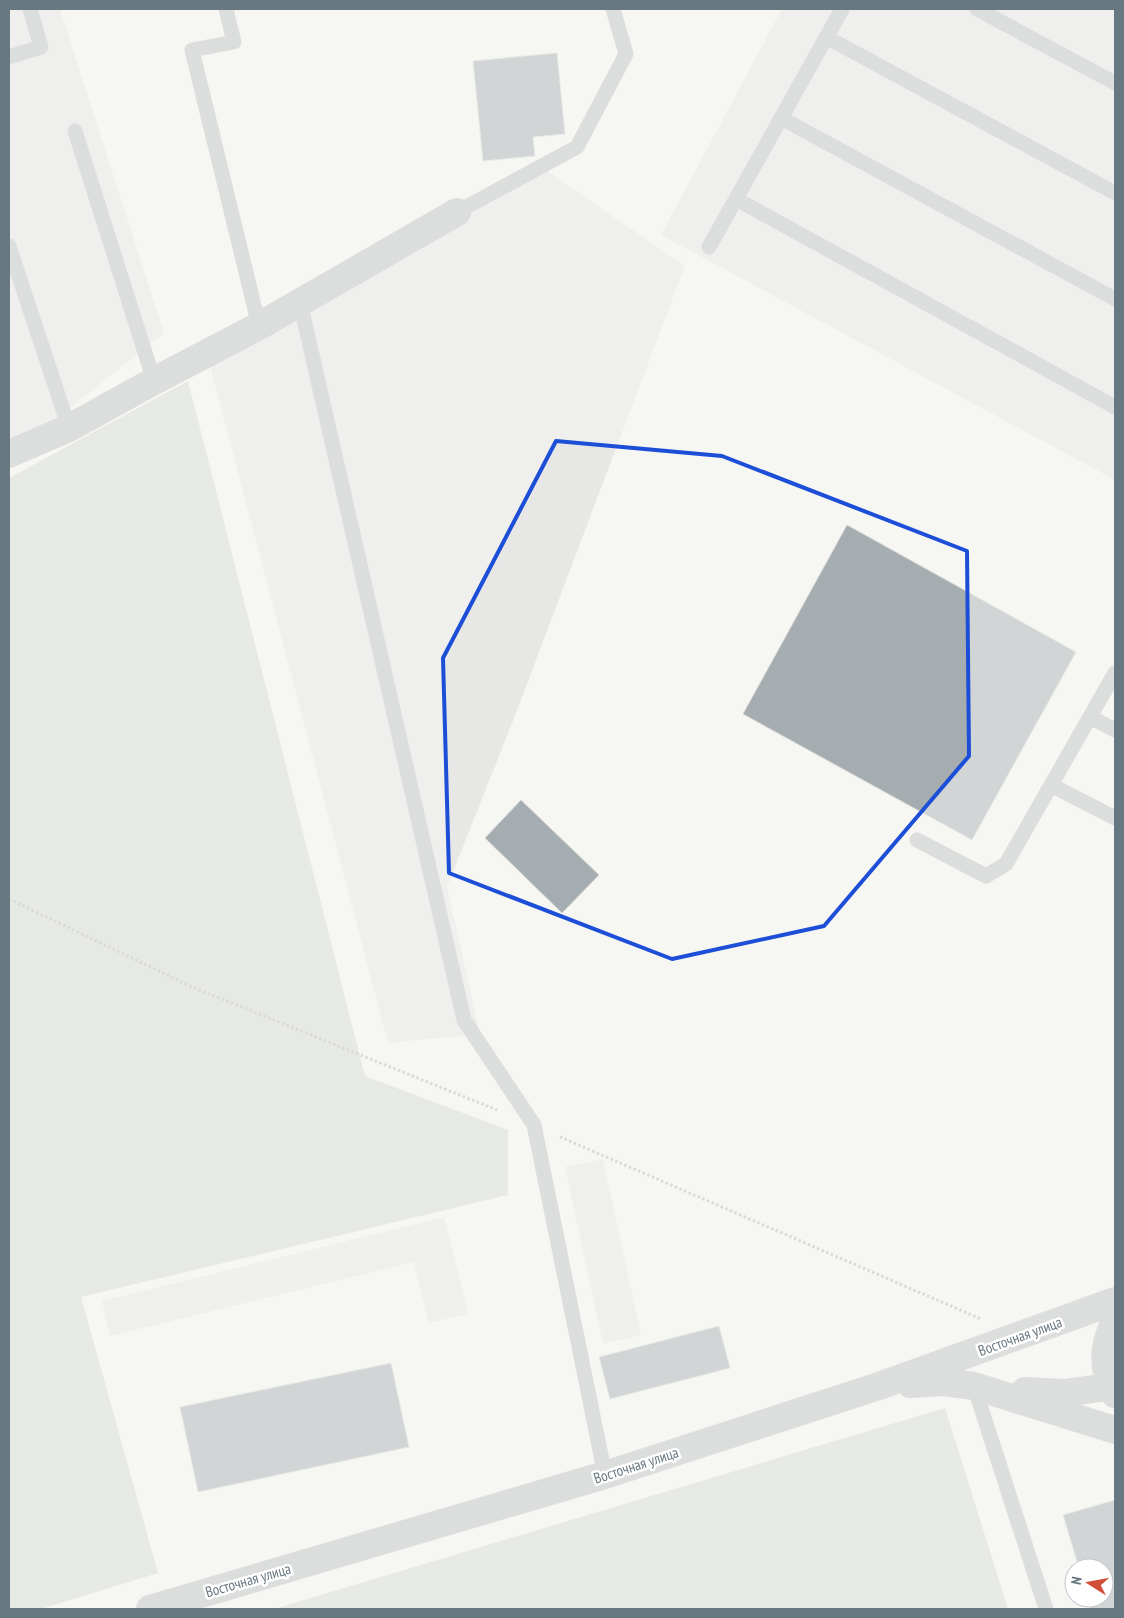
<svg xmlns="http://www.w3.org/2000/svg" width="1124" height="1618" font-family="'PT Sans Narrow',sans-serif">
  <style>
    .built { fill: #e7e7e6 }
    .green { fill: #d6dad3 }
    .building { fill: #a5adb1; stroke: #d7d7d6 }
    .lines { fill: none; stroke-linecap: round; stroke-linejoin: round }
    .path { stroke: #b7babc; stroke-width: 3; stroke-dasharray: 2.5 2.5; stroke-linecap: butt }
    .service { stroke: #bdc1c4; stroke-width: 15 }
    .minor { stroke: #bdc1c4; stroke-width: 28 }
    .tertiary { stroke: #bdc1c4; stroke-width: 28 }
    .marked { fill: none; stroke: #1d4ed8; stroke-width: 4; stroke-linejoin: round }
    .labels { text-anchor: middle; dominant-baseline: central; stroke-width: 5; stroke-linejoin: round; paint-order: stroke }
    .street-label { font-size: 15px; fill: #687881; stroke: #fff }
  </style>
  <rect width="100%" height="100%" fill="#f6f6f3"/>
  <path class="built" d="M9,9H60L164,333L32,438L9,445Z
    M782,9H1115V480L661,235Z
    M547,171L685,266L516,713L447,887L480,1034L388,1043L210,366L483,203Z
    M603,1159L641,1335L603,1344L565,1167Z
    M444,1217L468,1314L429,1323L414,1262L110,1336L102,1301Z"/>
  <path class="green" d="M188,381L365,1076L508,1130V1195L81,1297L158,1573L41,1609H9V478Z
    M945,1408L1008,1609H274Z"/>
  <path class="building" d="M557,53L565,134L533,137L535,156L483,161L473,61Z
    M847,525L1076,652L972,840L743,714Z
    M521,800L599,875L562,913L485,838Z
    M719,1326L730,1368L610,1399L599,1357Z
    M391,1363L409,1447L198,1492L180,1407Z
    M1115,1500V1609H1091L1088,1598H1104V1568H1079L1063,1515Z"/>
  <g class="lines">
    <path class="path" d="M9,899L192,987L497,1110
      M560,1137L981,1319"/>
    <path class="service" d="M226,9L234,42L192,50L259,326
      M977,9L1115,83
      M826,37L1115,193
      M9,57L41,47L30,9
      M781,118L1115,299
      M75,131L154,381
      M736,199L1115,407
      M457,212L577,147L626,54L613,9
      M9,246L69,428
      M709,247L842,9
      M300,302L464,1020L534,1125L605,1475
      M1090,717L1115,730
      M1051,785L1115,818
      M917,840L986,876L1006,864L1115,673
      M974,1386L1046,1609"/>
    <path class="minor" d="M9,454L69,428L154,381L259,326L457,212"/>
    <path class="tertiary" d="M1115,1321C1103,1346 1101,1368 1115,1394
      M910,1384L943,1382L974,1386L1115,1430
      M1025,1391L1064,1393L1115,1386
      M150,1609L605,1475L879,1386L1115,1301"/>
  </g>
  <path d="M0 0H1124V1618H0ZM556,441L722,456L967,551L969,756L824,926L672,959L449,873L443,658Z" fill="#f6f6f3" fill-opacity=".55" fill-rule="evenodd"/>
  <path class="marked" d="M556,441L722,456L967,551L969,756L824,926L672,959L449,873L443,658Z"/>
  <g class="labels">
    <g class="street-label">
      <text transform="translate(1020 1336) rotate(-20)">Восточная улица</text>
      <text transform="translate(636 1465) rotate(-18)">Восточная улица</text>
      <text transform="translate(248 1580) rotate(-16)">Восточная улица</text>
    </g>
  </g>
  <rect width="1124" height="1618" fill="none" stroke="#687881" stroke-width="20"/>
  <g transform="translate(1089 1583) rotate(281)"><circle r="24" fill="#ffffff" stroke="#c3c9cd"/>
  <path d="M0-4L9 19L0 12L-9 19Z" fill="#d14e38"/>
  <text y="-8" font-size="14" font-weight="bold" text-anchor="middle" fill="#687881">N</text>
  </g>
</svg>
